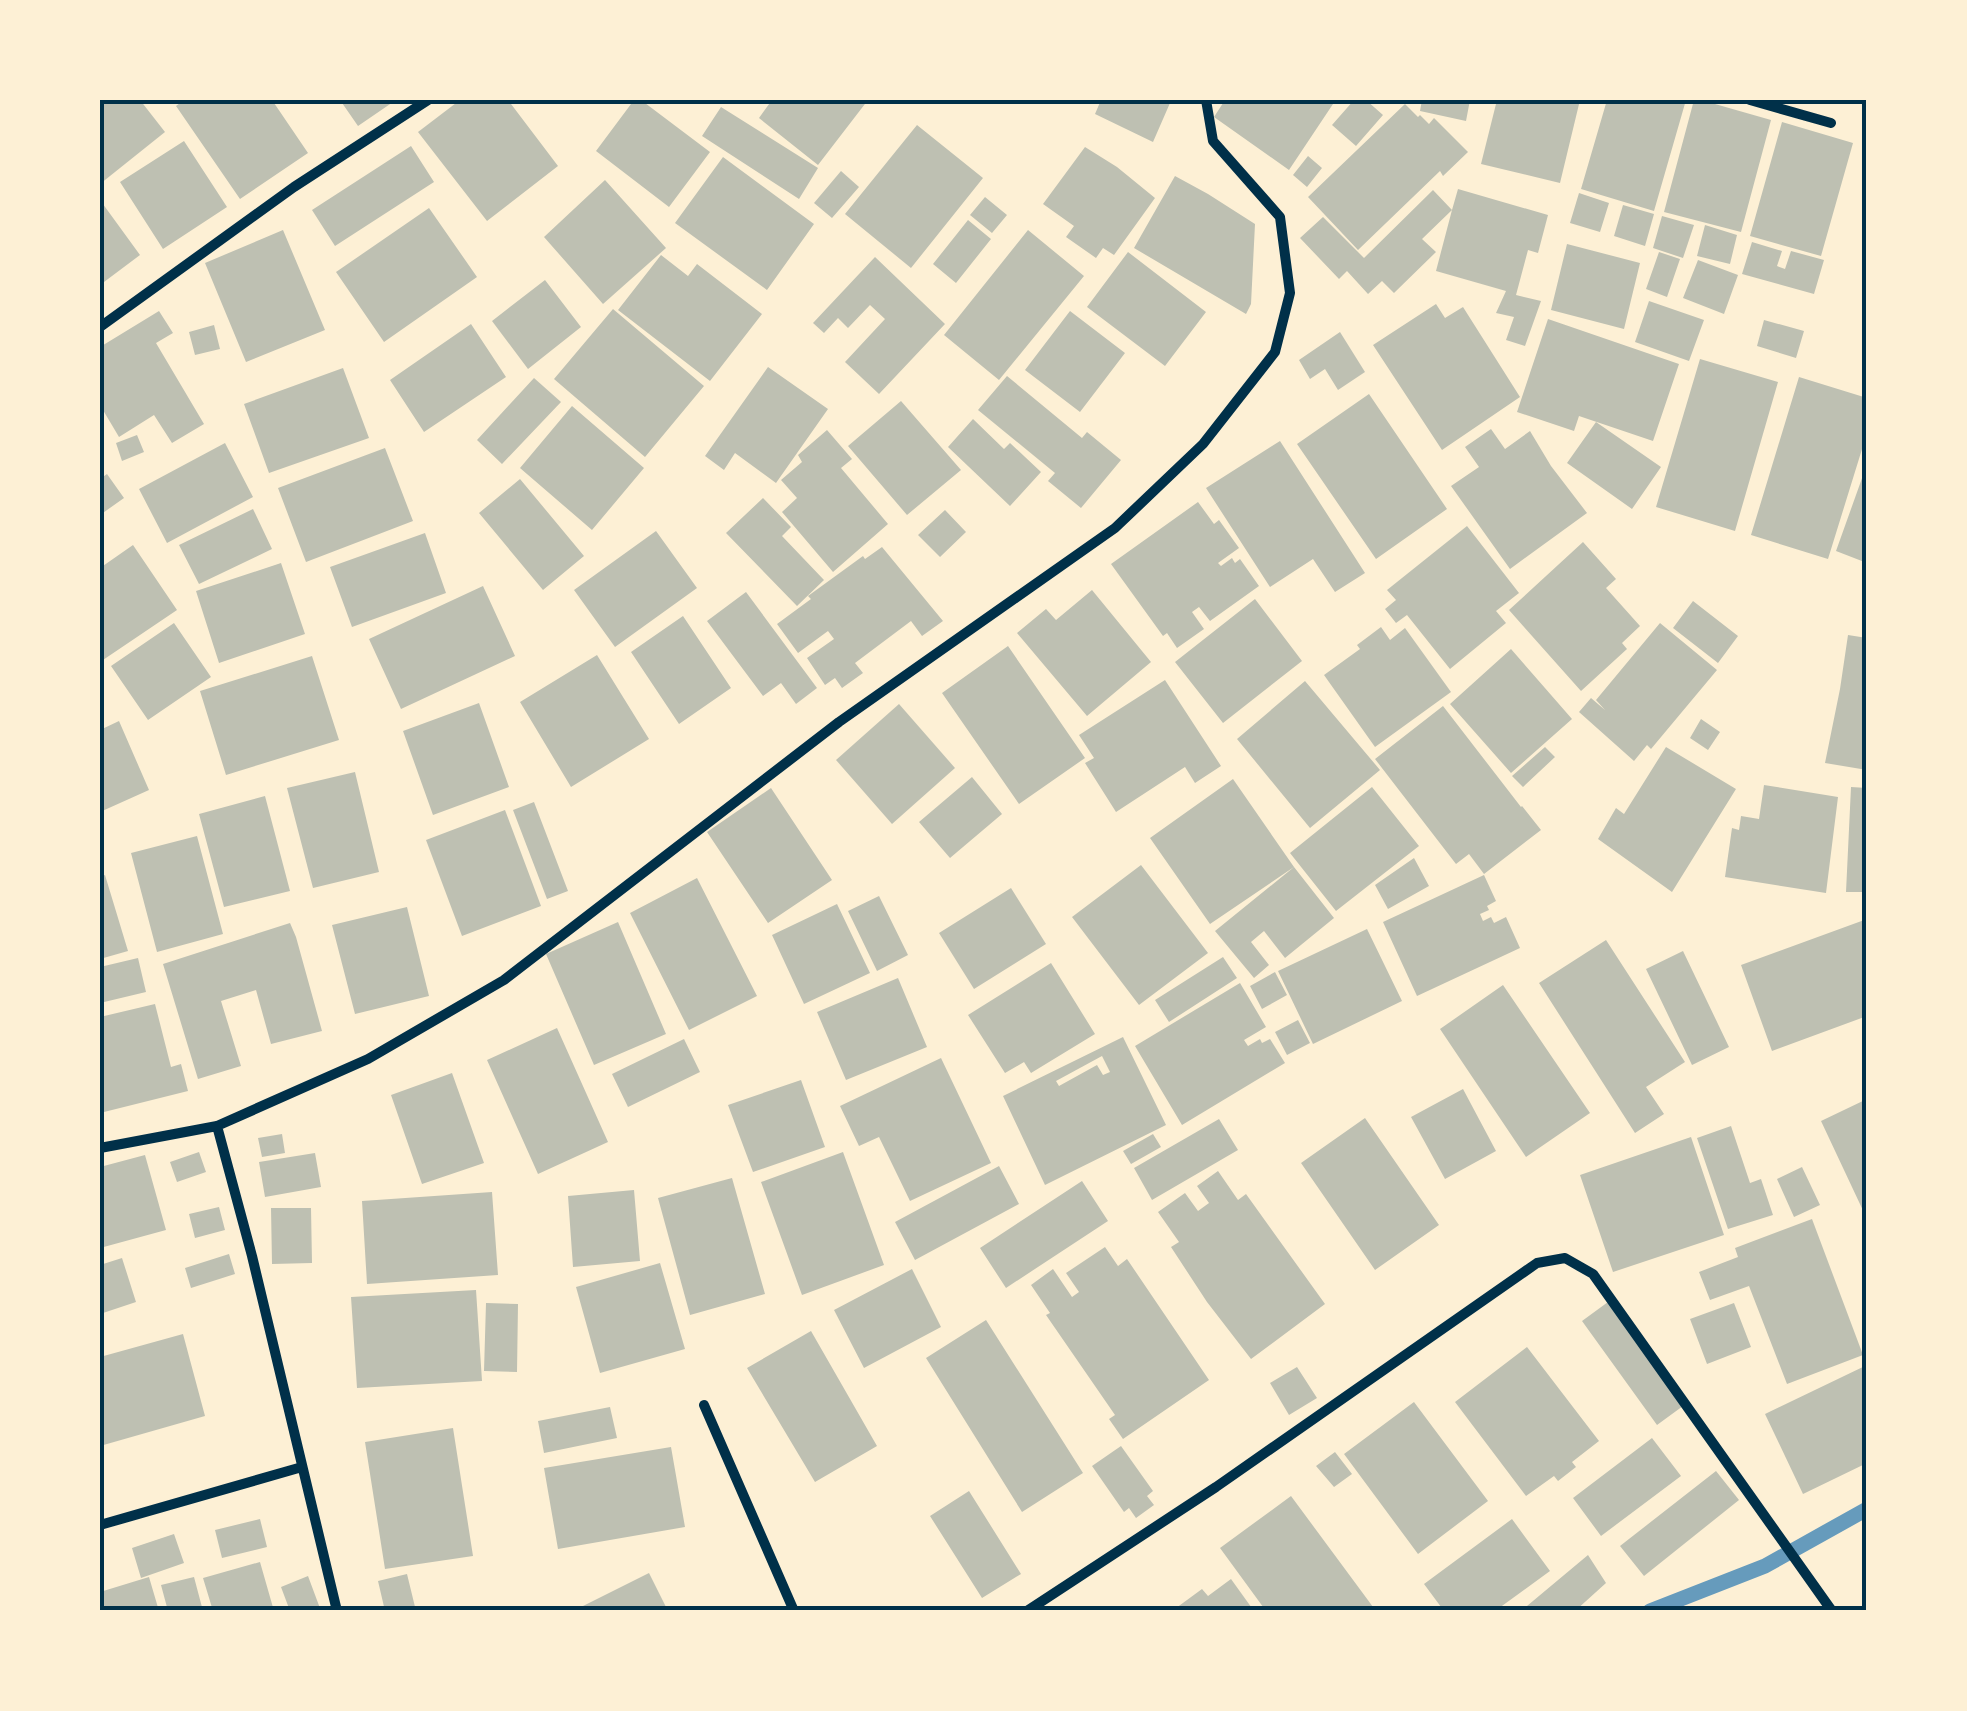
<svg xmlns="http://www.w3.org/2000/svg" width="1967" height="1711" font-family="Roboto,sans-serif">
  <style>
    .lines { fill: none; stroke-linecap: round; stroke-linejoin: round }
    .stream { stroke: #669bbc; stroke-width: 15 }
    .building { fill: #bec0b2; fill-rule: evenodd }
    .minor { stroke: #003049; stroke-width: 10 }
    .neatline { fill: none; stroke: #003049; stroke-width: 4 }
  </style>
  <rect width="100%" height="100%" fill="#fdf0d5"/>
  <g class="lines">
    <path class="stream" d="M1650,1611L1765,1566L1867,1509"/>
  </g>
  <path class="building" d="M100,100H140L165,132L100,184Z
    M184,100H272L308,153L240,199L176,106Z
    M340,100H396L358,126Z
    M460,100H508L558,166L487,221L418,132Z
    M634,100H641L710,152L669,207L596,151Z
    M772,100H868L818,165L759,118Z
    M1101,100H1163L1170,103L1153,142L1095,114Z
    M1225,100H1327L1333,104L1289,170L1214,117Z
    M1354,100H1366L1383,115L1356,146L1332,125Z
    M1422,100H1470L1466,121L1420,111Z
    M1497,100H1580L1560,183L1481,164Z
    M1607,100H1686L1654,211L1581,189Z
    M1694,100H1701L1771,120L1741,232L1664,212Z
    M1405,104L1418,117L1420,115L1429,124L1434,118L1468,152L1443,176L1440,171L1358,250L1308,197Z
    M721,107L818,168L799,199L702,136Z
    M1782,122L1853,143L1821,256L1750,236Z
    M917,125L983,178L911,268L845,214Z
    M184,141L227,207L163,249L120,182Z
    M411,146L434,182L335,246L312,210Z
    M1085,147L1117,167L1155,198L1114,255L1103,248L1096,258L1066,237L1074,226L1043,204Z
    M1308,156L1322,168L1307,187L1293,175Z
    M723,157L814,224L767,290L675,223Z
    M841,171L859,187L832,218L814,203Z
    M1175,176L1208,194L1255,224L1251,304L1246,314L1134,248Z
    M605,180L666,248L603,304L544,237Z
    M1458,189L1548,215L1538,253L1528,250L1516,295L1541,301L1525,346L1506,340L1514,317L1496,313L1506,291L1436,271L1452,210L1422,239L1436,252L1394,293L1382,281L1368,294L1347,271L1339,279L1300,238L1323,217L1364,258L1433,190L1452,210Z
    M1579,193L1609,203L1600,232L1570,223Z
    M985,197L1007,215L992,233L970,215Z
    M100,200L140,255L100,285Z
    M1623,205L1654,214L1645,246L1614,236Z
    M429,208L477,277L384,342L336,272Z
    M1662,216L1694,225L1683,258L1653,248Z
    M968,220L991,239L956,283L933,264Z
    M1705,225L1737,235L1730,264L1697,256Z
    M283,230L325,330L246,362L205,263Z
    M1028,230L1084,276L999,380L944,335Z
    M1752,242L1782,251L1777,266L1785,269L1791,251L1824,260L1814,294L1742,274Z
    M1567,244L1640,263L1624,329L1551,310Z
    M1128,252L1206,312L1165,366L1087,307Z
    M1659,252L1680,259L1667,297L1646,289Z
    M661,255L688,276L697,264L762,314L710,381L618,310Z
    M875,257L945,324L879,394L845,362L885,319L870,305L848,328L838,318L824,333L813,323Z
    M1698,260L1738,275L1724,314L1683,298Z
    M545,280L581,327L528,369L492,321Z
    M1649,301L1704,320L1689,361L1635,342Z
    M1436,304L1445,318L1463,307L1520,397L1442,450L1373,345Z
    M613,309L704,386L645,457L554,379Z
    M159,311L173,333L156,343L204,424L172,443L154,415L119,437L100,405V347Z
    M1070,311L1125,353L1080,412L1025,370Z
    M1548,319L1679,364L1653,441L1579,416L1574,431L1517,412Z
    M1764,320L1804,331L1796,358L1757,346Z
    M471,324L506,377L424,432L390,380Z
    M214,325L220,349L195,355L189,332Z
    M1340,332L1365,372L1338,390L1325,369L1310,379L1299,360Z
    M1700,359L1778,382L1735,531L1656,507Z
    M768,367L828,409L776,483L735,453L724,470L705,456Z
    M343,368L369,438L269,473L244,404Z
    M1007,376L1082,438L1087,432L1121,460L1081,508L1048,481L1055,473L978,410Z
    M1799,377L1867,398V433L1828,559L1751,535Z
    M534,378L561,402L502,464L477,440Z
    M1369,394L1447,509L1376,559L1297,444Z
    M901,401L961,470L907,515L848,446Z
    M572,406L644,468L592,530L520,468Z
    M973,419L1004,449L1010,443L1041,472L1010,506L948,447Z
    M1596,422L1661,467L1632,509L1567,463Z
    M1491,429L1505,449L1530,431L1551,466L1587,513L1510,569L1451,486L1479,467L1465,447Z
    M827,430L852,459L841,468L888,524L833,572L782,512L797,498L781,480L802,462L798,455Z
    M137,435L144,452L122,461L116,443Z
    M1280,441L1365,573L1335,592L1313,559L1270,587L1206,488Z
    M225,443L253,497L167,543L139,489Z
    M385,448L413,521L306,562L278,488Z
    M1866,467H1867V563L1836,551Z
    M107,474L124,498L100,515V479Z
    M520,479L584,556L543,590L479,513Z
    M763,498L791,527L782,536L824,580L797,606L726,533Z
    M1198,502L1214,524L1219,520L1239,548L1218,563L1221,566L1232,558L1235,563L1240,559L1259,586L1210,621L1199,607L1192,612L1204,629L1177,648L1167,633L1163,636L1111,564Z
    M253,509L272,549L199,584L179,545Z
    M945,510L966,532L940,557L918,535Z
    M1467,526L1519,593L1496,611L1506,623L1450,669L1407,615L1396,623L1385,609L1396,600L1387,590Z
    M656,531L697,588L615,647L574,590Z
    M425,533L446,593L352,627L330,567Z
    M1583,542L1616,579L1606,588L1640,626L1622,643L1627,649L1581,691L1509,610Z
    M133,545L177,610L100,662V568Z
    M882,547L943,621L922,636L911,621L855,663L863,673L842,688L835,678L825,685L807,658L834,639L828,631L798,653L777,624L811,599L808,596L863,556L865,559Z
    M281,563L305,634L219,663L196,591Z
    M483,586L515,656L401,709L369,639Z
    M1092,590L1151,662L1087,716L1017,633L1046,609L1056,620Z
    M746,592L817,688L796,704L781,683L763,696L707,621Z
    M1255,599L1302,661L1223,723L1175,662Z
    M1693,601L1738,636L1718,663L1673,628Z
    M683,616L731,688L679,724L631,652Z
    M174,623L211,677L148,720L111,666Z
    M1660,623L1717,670L1651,749L1647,745L1634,761L1579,712L1591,698L1605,710L1596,700Z
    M1381,627L1390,640L1405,628L1451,692L1375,747L1324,675L1360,649L1357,645Z
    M1848,635L1867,638V770L1825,763L1840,689Z
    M1008,646L1085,758L1019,804L942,693Z
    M1511,649L1572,719L1511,773L1450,704Z
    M597,655L649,739L571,787L520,702Z
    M312,656L339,740L226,775L200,691Z
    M1165,680L1221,766L1195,783L1185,767L1116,812L1085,763L1094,758L1079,735Z
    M1305,681L1380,770L1310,828L1237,739Z
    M479,703L509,787L433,815L403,731Z
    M899,704L955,768L892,824L836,760Z
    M1443,706L1521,807L1522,806L1541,830L1484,874L1469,854L1456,864L1375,759Z
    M1701,719L1720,732L1708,750L1690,738Z
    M119,721L149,790L100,812V730Z
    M1545,747L1555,757L1523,787L1512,776Z
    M1666,747L1736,789L1672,892L1598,839L1616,808L1624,814Z
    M355,772L379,872L313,888L287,788Z
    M972,777L1002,814L950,858L919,822Z
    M1233,779L1294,867L1210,924L1150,838Z
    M1764,785L1838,797L1826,893L1725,877L1732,828L1739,830L1741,816L1759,819Z
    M1372,787L1419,846L1336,911L1290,853Z
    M1851,787L1867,788V892H1846Z
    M771,788L832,880L768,923L707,832Z
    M265,796L290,891L224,907L199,814Z
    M534,802L568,891L547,899L513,810Z
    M505,810L541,906L462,936L426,840Z
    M197,836L223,934L157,952L131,853Z
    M1414,858L1429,886L1388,909L1375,885Z
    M1141,865L1208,953L1139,1005L1072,917Z
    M1294,867L1334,918L1285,958L1264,931L1251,942L1269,965L1254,978L1215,931Z
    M105,875L128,951L100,959V877Z
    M1484,875L1496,901L1487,906L1489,910L1480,914L1483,921L1491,917L1494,923L1506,917L1520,948L1417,996L1383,922Z
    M697,878L757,996L689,1030L630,913Z
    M1011,888L1046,944L974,989L939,933Z
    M879,896L908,955L877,971L848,911Z
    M837,904L870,973L804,1004L772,935Z
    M407,907L429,996L355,1014L332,925Z
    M1867,919V1016L1772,1051L1741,965Z
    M618,922L666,1034L594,1065L546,954Z
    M290,923L296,937L322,1031L271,1044L256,990L221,1001L241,1066L198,1079L163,964Z
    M1367,929L1402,1001L1313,1044L1278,971Z
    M1606,940L1685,1062L1646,1087L1664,1114L1635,1133L1539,983Z
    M1683,951L1729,1047L1692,1065L1646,969Z
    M1223,957L1237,978L1169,1022L1155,1000Z
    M138,958L146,992L100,1003V967Z
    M1051,963L1095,1034L1031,1073L1024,1062L1005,1073L968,1015Z
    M1275,972L1287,995L1262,1009L1250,986Z
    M898,978L927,1047L846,1080L817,1012Z
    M1240,983L1266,1027L1244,1040L1248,1046L1260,1039L1262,1043L1270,1039L1285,1063L1182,1125L1135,1046Z
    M1503,985L1590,1113L1526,1157L1440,1029Z
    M155,1004L171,1067L181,1064L188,1091L100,1113V1017Z
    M1298,1020L1310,1043L1287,1055L1275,1032Z
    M557,1028L608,1142L538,1174L487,1060Z
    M1123,1037L1166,1125L1045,1185L1003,1096ZM1102,1056L1110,1072L1103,1075L1097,1065L1059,1086L1056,1081Z
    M684,1039L700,1072L628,1107L612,1074Z
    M941,1058L991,1163L910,1201L879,1137L859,1146L840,1106Z
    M452,1073L484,1163L422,1184L391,1095Z
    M801,1080L825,1147L753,1172L728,1105Z
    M1463,1089L1496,1151L1445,1179L1411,1117Z
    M1867,1099V1219L1821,1121Z
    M1365,1118L1439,1225L1375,1270L1301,1163Z
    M1219,1119L1238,1150L1152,1200L1134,1168Z
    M1731,1126L1750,1183L1761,1179L1773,1215L1728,1229L1697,1138Z
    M282,1134L285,1153L262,1157L258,1138Z
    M1153,1134L1161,1147L1131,1164L1123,1151Z
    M1691,1137L1724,1235L1613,1272L1580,1175Z
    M199,1152L206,1172L177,1182L170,1162Z
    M843,1152L884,1265L802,1295L761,1182Z
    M315,1153L321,1187L265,1197L259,1162Z
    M145,1155L166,1230L100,1248V1167Z
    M999,1166L1019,1204L915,1260L895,1222Z
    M1802,1167L1820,1205L1794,1217L1777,1179Z
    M1218,1171L1238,1200L1246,1194L1325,1304L1251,1359L1207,1302L1171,1247L1179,1242L1158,1212L1185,1193L1198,1211L1209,1203L1197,1186Z
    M732,1178L765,1294L690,1315L658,1198Z
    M1082,1181L1108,1221L1006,1288L980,1248Z
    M634,1190L640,1261L573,1267L568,1196Z
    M492,1192L498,1275L367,1284L362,1201Z
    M219,1207L225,1230L195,1238L189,1214Z
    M271,1208H311L312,1263L272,1264Z
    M1812,1219L1863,1355L1787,1384L1749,1286L1710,1300L1699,1272L1738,1257L1735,1248Z
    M1105,1247L1118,1266L1127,1259L1209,1380L1123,1439L1109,1419L1115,1415L1046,1315L1050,1313L1031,1285L1053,1269L1072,1297L1079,1292L1066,1273Z
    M229,1254L235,1274L191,1288L185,1268Z
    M122,1258L136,1302L100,1314V1265Z
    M660,1263L685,1349L600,1373L576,1287Z
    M912,1269L941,1327L864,1368L834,1310Z
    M476,1290L482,1381L357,1388L351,1297Z
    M1608,1302L1683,1406L1657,1425L1582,1321Z
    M486,1303L518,1304L517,1372L484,1371Z
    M1734,1303L1751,1347L1707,1364L1690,1319Z
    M986,1320L1083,1473L1022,1512L926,1358Z
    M811,1331L877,1446L815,1482L747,1368Z
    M183,1334L205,1416L100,1446V1357Z
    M1527,1347L1599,1441L1572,1462L1576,1467L1558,1481L1554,1476L1526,1496L1455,1402Z
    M1867,1365V1463L1803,1494L1765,1414Z
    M1297,1367L1317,1398L1289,1415L1270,1383Z
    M1414,1402L1488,1501L1418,1554L1344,1454Z
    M610,1407L617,1438L544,1453L538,1421Z
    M453,1428L473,1556L385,1569L365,1442Z
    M1652,1438L1681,1476L1601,1536L1573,1498Z
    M1121,1446L1153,1491L1147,1496L1154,1505L1136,1518L1129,1508L1124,1512L1092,1466Z
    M671,1447L685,1527L558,1549L544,1468Z
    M1335,1452L1352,1474L1334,1487L1316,1466Z
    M1716,1471L1739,1500L1644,1576L1620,1546Z
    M969,1491L1021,1574L982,1598L930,1516Z
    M1291,1496L1376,1611H1266L1220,1548Z
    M260,1519L267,1547L222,1558L215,1530Z
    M1512,1519L1550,1571L1495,1611H1444L1424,1584Z
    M174,1534L184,1563L141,1578L132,1548Z
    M1588,1555L1606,1583L1575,1611H1521Z
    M260,1562L274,1611H213L203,1578Z
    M649,1573L668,1611H573Z
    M407,1574L416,1611H385L378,1581Z
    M308,1576L321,1611H290L281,1587Z
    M149,1577L159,1611H100V1592Z
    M194,1577L203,1611H168L161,1585Z
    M1231,1579L1254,1611H1172L1202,1589L1208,1596Z"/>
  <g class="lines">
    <path class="minor" d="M1750,100L1831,123
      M100,327L294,187L428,100
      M217,1126L252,1256L337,1611
      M100,1148L217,1126L368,1059L504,980L839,722L1115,528L1203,444L1275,352L1290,293L1280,217L1213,141L1206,100
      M704,1405L794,1611
      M100,1525L302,1467
      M1027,1611L1216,1487L1537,1263L1565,1258L1593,1274L1832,1611"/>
  </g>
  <rect width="1967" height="1711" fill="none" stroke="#fdf0d5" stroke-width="205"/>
  <rect x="102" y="102" width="1762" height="1506" class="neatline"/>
</svg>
